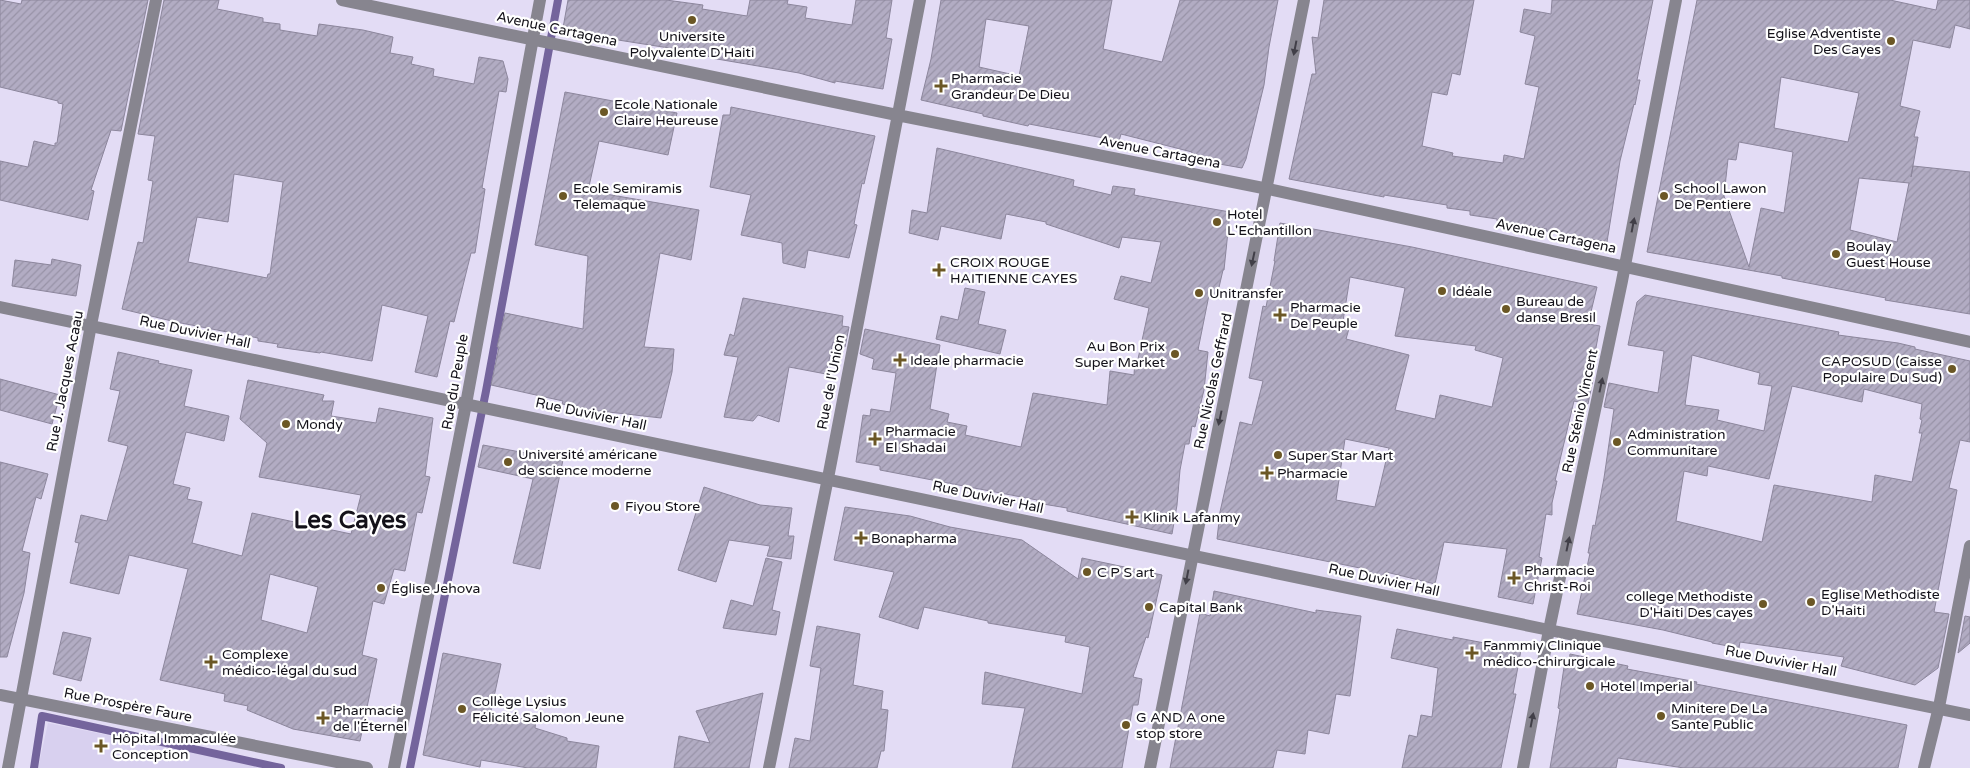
<svg xmlns="http://www.w3.org/2000/svg" width="1970" height="768" font-family="'Varela Round',sans-serif">
  <style>
    .built { fill: #d8d0ef }
    .lines { fill: none; stroke-linecap: round; stroke-linejoin: round }
    .stream { stroke: #74649c; stroke-width: 8 }
    .building { fill: url(#building-hatch); stroke: #8c869c; fill-rule: evenodd }
    .minor { stroke: #87858f; stroke-width: 12 }
    .tertiary { stroke: #87858f; stroke-width: 12 }
    .oneway { fill: #413f48 }
    .poi-dot { fill: #6b5725; stroke: #fff; stroke-width: 2 }
    .labels { text-anchor: middle; dominant-baseline: central; stroke-width: 4.5; stroke-linejoin: round; paint-order: stroke }
    .street-label { font-size: 14px; fill: #131119; stroke: #fff }
    .poi-label { font-size: 14px; fill: #131119; stroke: #fff; text-anchor: start }
    .town-label { font-size: 24px; font-weight: bold; fill: #131119; stroke: #fff }
  </style>
  <defs>
    <pattern id="building-hatch" width="6" height="6" patternUnits="userSpaceOnUse" patternTransform="scale(1.25)"><rect width="6" height="6" fill="#b2acc3"/><path d="M-1 1l2-2M0 6l6-6M5 7l2-2" fill="none" stroke="#9893a7"/></pattern>
  </defs>
  <rect width="100%" height="100%" fill="#e3dcf5"/>
  <path class="built" d="M48,723L270,768H271H38Z"/>
  <g class="lines">
    <path class="stream" d="M34,768L42,716L281,768
      M410,768L486,391L558,0"/>
  </g>
  <path class="building" d="M0,0L21,4L22,0H148L121,131L111,130L91,190L94,191L88,220L0,200V161L28,167L34,141L55,146V143H57L63,104L58,103V101L0,87Z
    M164,0H219L217,9L263,18V22L280,24V30L317,36L319,24L363,30L393,37L390,53L413,57L411,64L434,69L433,76L474,84L479,57L503,61L508,79L506,92L499,91L482,188L485,189L475,253H471L454,322L450,321L437,377L415,372L428,316L382,305L372,361L321,352L320,353L277,347L278,344L258,341V338L176,322L122,309L138,242L143,243L153,181L148,180L155,136L138,134ZM234,174L283,182L270,274H268L267,278L188,262L197,217L228,222Z
    M568,0H666L703,5L702,9L747,16L750,0H788L787,4L807,7L805,18L852,25L856,0H892L886,38L892,39L883,89L835,81V83L799,73L711,58V57L669,48L599,37V35L563,28Z
    M941,0H1112L1103,49L1162,62L1180,0H1278L1269,47L1264,85L1246,159L1242,168L1191,159L1192,152L1121,134L1119,141L1029,124L1028,126L983,116V114L921,100L931,59ZM986,19L1029,26L1019,76L979,67Z
    M1324,0H1474L1460,75L1452,73L1447,95L1432,92L1422,146L1453,153L1452,156L1503,163L1504,155L1524,159L1539,87L1525,84L1535,36L1520,32L1524,9L1551,14L1552,0H1653L1637,80H1640L1635,105L1634,104L1620,161L1607,242L1546,231L1547,229L1497,221V219L1470,215V211L1447,208V205L1384,195V197L1289,179L1312,74H1316L1312,37L1318,38Z
    M1697,0H1890L1936,10L1938,0H1970V29L1955,25L1950,48L1913,40L1900,106L1920,111L1914,137H1918L1911,177L1913,166L1970,172V314L1885,300L1886,298L1782,278V276L1647,252ZM1781,77L1859,93L1848,142L1774,128ZM1739,142L1793,152L1784,213L1761,208L1749,267L1724,196L1728,159L1736,160ZM1859,178L1909,183L1897,242L1850,230Z
    M565,92L677,113L668,155L599,141L588,191L699,210L691,260L660,253L644,347L674,349L672,372L661,418L591,410L562,404L563,401L491,385L499,347H497L505,313L583,329L588,256L535,245Z
    M731,107L875,136L864,184L862,183L854,224L857,225L849,258L808,250L805,268L783,263L782,243L741,235L751,195L710,187L723,115H730Z
    M937,148L1074,180L1073,186L1111,195L1113,186L1135,189L1134,195L1230,212L1224,270H1223L1217,296L1209,295L1198,350L1208,352L1204,390L1195,427L1192,426L1189,444H1185L1180,470L1177,505L1172,534L1067,511V508L1037,503V500L880,470V466L856,462L863,415L870,416L871,409L890,412L896,373L872,369L874,359L860,354L865,329L940,345L930,409L949,414L947,422L967,426L965,435L1021,447L1033,393L1107,405L1110,371L1134,375L1135,359H1138L1149,308L1114,299L1121,276L1151,283L1161,242L1122,237L1119,248L1046,224V222L1006,214L1001,239L941,226L938,240L909,233L912,210L927,213Z
    M1280,223L1412,247L1597,287L1588,324L1600,326L1590,380H1593L1588,404L1574,401L1555,481H1557L1552,503V515L1546,514L1539,557L1542,558L1533,604L1498,597L1507,549L1444,542L1435,584L1386,572L1385,577L1359,571L1360,568L1217,539L1220,512L1240,422L1252,425L1263,381L1249,378L1263,306L1266,307L1275,261H1274ZM1350,277L1405,288L1395,336L1476,346L1475,350L1503,358L1492,407L1440,395L1435,419L1395,410L1409,355L1346,339L1351,322L1343,321ZM1345,439L1389,448L1375,507L1336,500Z
    M52,259L81,265L76,296L12,286L15,260L51,265Z
    M965,288L985,292L978,324L1006,330L1000,354L936,339L941,316L958,320Z
    M1645,295L1839,332L1838,335L1898,343L1915,347V349L1970,361V442L1960,440L1949,488L1957,490L1934,612L1949,614L1938,668L1915,685L1841,666L1844,657L1740,642L1739,648L1712,643V642L1663,630L1577,614L1590,553H1588L1593,525L1595,526L1604,478L1614,409L1604,407L1609,383L1658,393L1664,351L1628,345L1637,302ZM1692,355L1760,373L1758,384L1772,386L1764,431L1717,420L1719,410L1685,405ZM1792,386L1862,402L1864,389L1922,404L1920,419L1922,420L1919,433H1922L1912,482L1875,475L1872,502L1774,485L1762,542L1676,521L1684,471L1707,476L1708,466L1769,479Z
    M743,298L843,316L842,326L849,327L845,347L833,342L826,374L789,367L779,422L758,415L753,421L724,417L738,357L724,355L730,334L734,336Z
    M118,352L159,361L158,363L192,370L184,406L229,416L224,441L186,432L173,484L190,488L187,499L202,502L192,543L242,556L252,513L351,534L361,495L259,477L267,443L240,419L248,380L324,395L322,401H334L331,416L376,423L379,408L433,418L425,476L430,477L422,513L417,512L405,571L394,569L384,604L373,601L362,655L377,659L360,741L293,729L247,710L248,706L224,701L225,694L160,680L188,569L129,555L119,594L70,583L79,543L75,542L81,515L107,521L128,446L108,441L120,391L110,389ZM270,574L318,587L307,633L261,620Z
    M0,379L60,395L52,424L0,410Z
    M483,445L563,460L540,569L513,563L533,479L478,467Z
    M0,462L48,474L41,499L36,497L22,551L30,553L24,593L7,657H0Z
    M704,487L760,505L792,508L788,536H794L791,559L767,556L770,546L729,540L716,582L678,570Z
    M845,507L910,516L950,527L1022,540L1078,579L1082,558L1162,575L1148,638L1146,637L1133,677L1142,679L1138,705H1133L1122,768H1012L1025,708L982,704L985,672L1082,694L1090,647L1065,642L1066,636L988,623V621L924,607L918,629L879,617L894,572L834,560Z
    M766,558L782,562L772,610L780,612L776,635L723,628L731,600L753,606Z
    M1214,591L1316,613V610L1361,616L1350,696L1336,694L1329,734L1308,730L1305,754L1277,750L1273,768H1170L1200,613L1210,616Z
    M1965,616L1970,617V643L1958,653Z
    M817,626L860,634L853,685L883,691L881,709L888,710L884,751H881L877,768H789L795,738L810,741L821,668L810,666Z
    M1397,629L1453,640V637L1521,650L1513,694H1516L1501,768H1402L1409,735L1417,737L1421,715L1432,717L1438,668L1391,658Z
    M63,632L91,638L81,681L53,674Z
    M443,653L501,664L490,716L536,720L535,728L567,738V741L599,746L596,768H528L481,760L480,767L423,755Z
    M1570,654L1628,666L1627,669L1697,682L1696,684L1907,725L1898,768H1684L1618,758L1616,768H1550L1560,709L1558,708L1564,667H1568Z
    M763,693L749,768H674L679,736L710,743L696,711Z"/>
  <g class="lines">
    <path class="minor" d="M342,0L897,115L1268,189L1970,342
      M0,695L367,768
      M8,768L91,325L156,0
      M394,768L466,404L540,0
      M769,768L828,478L920,0
      M1150,768C1200,512 1255,256 1304,0
      M1523,768L1549,630L1622,281L1676,0
      M1924,768L1939,707L1970,546"/>
    <path class="tertiary" d="M0,307L1549,630L1970,715"/>
  </g>
  <defs><path id="oneway-solid" d="M-6-.8H1V-3.2L6.5 0L1 3.2V.8H-6Z" transform="scale(1.25)"/></defs>
  <g class="oneway">
    <use href="#oneway-solid" transform="translate(1295 48) rotate(101)"/>
    <use href="#oneway-solid" transform="translate(1633 225) rotate(-79)"/>
    <use href="#oneway-solid" transform="translate(1253 259) rotate(102)"/>
    <use href="#oneway-solid" transform="translate(1601 385) rotate(-78)"/>
    <use href="#oneway-solid" transform="translate(1220 418) rotate(102)"/>
    <use href="#oneway-solid" transform="translate(1568 544) rotate(-78)"/>
    <use href="#oneway-solid" transform="translate(1187 577) rotate(101)"/>
    <use href="#oneway-solid" transform="translate(1532 720) rotate(-79)"/>
  </g>
  <g class="poi-dot">
    <circle cx="692" cy="20" r="5"/>
    <circle cx="1891" cy="41" r="5"/>
    <path d="M938.5 78.5h5v5h5v5h-5v5h-5v-5h-5v-5h5z"/>
    <circle cx="604" cy="112" r="5"/>
    <circle cx="563" cy="196" r="5"/>
    <circle cx="1664" cy="196" r="5"/>
    <circle cx="1217" cy="222" r="5"/>
    <circle cx="1836" cy="254" r="5"/>
    <path d="M936.5 262.5h5v5h5v5h-5v5h-5v-5h-5v-5h5z"/>
    <circle cx="1442" cy="291" r="5"/>
    <circle cx="1199" cy="293" r="5"/>
    <circle cx="1506" cy="309" r="5"/>
    <path d="M1277.5 307.5h5v5h5v5h-5v5h-5v-5h-5v-5h5z"/>
    <circle cx="1175" cy="354" r="5"/>
    <path d="M897.5 352.5h5v5h5v5h-5v5h-5v-5h-5v-5h5z"/>
    <circle cx="1952" cy="369" r="5"/>
    <circle cx="286" cy="424" r="5"/>
    <path d="M872.5 431.5h5v5h5v5h-5v5h-5v-5h-5v-5h5z"/>
    <circle cx="1617" cy="442" r="5"/>
    <circle cx="1278" cy="455" r="5"/>
    <circle cx="508" cy="462" r="5"/>
    <path d="M1264.5 465.5h5v5h5v5h-5v5h-5v-5h-5v-5h5z"/>
    <circle cx="615" cy="506" r="5"/>
    <path d="M1129.5 509.5h5v5h5v5h-5v5h-5v-5h-5v-5h5z"/>
    <path d="M858.5 530.5h5v5h5v5h-5v5h-5v-5h-5v-5h5z"/>
    <circle cx="1087" cy="572" r="5"/>
    <path d="M1511.5 570.5h5v5h5v5h-5v5h-5v-5h-5v-5h5z"/>
    <circle cx="381" cy="588" r="5"/>
    <circle cx="1811" cy="602" r="5"/>
    <circle cx="1763" cy="604" r="5"/>
    <circle cx="1149" cy="607" r="5"/>
    <path d="M1469.5 645.5h5v5h5v5h-5v5h-5v-5h-5v-5h5z"/>
    <path d="M208.5 654.5h5v5h5v5h-5v5h-5v-5h-5v-5h5z"/>
    <circle cx="1590" cy="686" r="5"/>
    <circle cx="462" cy="709" r="5"/>
    <circle cx="1661" cy="716" r="5"/>
    <path d="M320.5 710.5h5v5h5v5h-5v5h-5v-5h-5v-5h5z"/>
    <circle cx="1126" cy="725" r="5"/>
    <path d="M98.5 738.5h5v5h5v5h-5v5h-5v-5h-5v-5h5z"/>
  </g>
  <g class="labels">
    <g class="street-label">
      <text transform="translate(557 29) rotate(12)">Avenue Cartagena</text>
      <text transform="translate(1160 152) rotate(11)">Avenue Cartagena</text>
      <text transform="translate(1556 236) rotate(12)">Avenue Cartagena</text>
      <text transform="translate(195 332) rotate(12)">Rue Duvivier Hall</text>
      <text transform="translate(65 381) rotate(-79)">Rue J. Jacques Acaau</text>
      <text transform="translate(1213 381) rotate(-78)">Rue Nicolas Geffrard</text>
      <text transform="translate(455 382) rotate(-80)">Rue du Peuple</text>
      <text transform="translate(831 382) rotate(-79)">Rue de l'Union</text>
      <text transform="translate(1580 411) rotate(-78)">Rue Sténio Vincent</text>
      <text transform="translate(591 414) rotate(12)">Rue Duvivier Hall</text>
      <text transform="translate(988 497) rotate(12)">Rue Duvivier Hall</text>
      <text transform="translate(1384 580) rotate(12)">Rue Duvivier Hall</text>
      <text transform="translate(1781 661) rotate(11)">Rue Duvivier Hall</text>
      <text transform="translate(128 705) rotate(11)">Rue Prospère Faure</text>
    </g>
    <g class="poi-label">
      <text x="1881" y="33" text-anchor="end">Eglise Adventiste<tspan x="1881" dy="16">Des Cayes</tspan></text>
      <text x="692" y="36" text-anchor="middle">Universite<tspan x="692" dy="16">Polyvalente D'Haiti</tspan></text>
      <text x="951" y="78">Pharmacie<tspan x="951" dy="16">Grandeur De Dieu</tspan></text>
      <text x="614" y="104">Ecole Nationale<tspan x="614" dy="16">Claire Heureuse</tspan></text>
      <text x="573" y="188">Ecole Semiramis<tspan x="573" dy="16">Telemaque</tspan></text>
      <text x="1674" y="188">School Lawon<tspan x="1674" dy="16">De Pentiere</tspan></text>
      <text x="1227" y="214">Hotel<tspan x="1227" dy="16">L'Echantillon</tspan></text>
      <text x="1846" y="246">Boulay<tspan x="1846" dy="16">Guest House</tspan></text>
      <text x="950" y="262">CROIX ROUGE<tspan x="950" dy="16">HAITIENNE CAYES</tspan></text>
      <text x="1452" y="291">Idéale</text>
      <text x="1209" y="293">Unitransfer</text>
      <text x="1516" y="301">Bureau de<tspan x="1516" dy="16">danse Bresil</tspan></text>
      <text x="1290" y="307">Pharmacie<tspan x="1290" dy="16">De Peuple</tspan></text>
      <text x="1165" y="346" text-anchor="end">Au Bon Prix<tspan x="1165" dy="16">Super Market</tspan></text>
      <text x="910" y="360">Ideale pharmacie</text>
      <text x="1942" y="361" text-anchor="end">CAPOSUD (Caisse<tspan x="1942" dy="16">Populaire Du Sud)</tspan></text>
      <text x="296" y="424">Mondy</text>
      <text x="885" y="431">Pharmacie<tspan x="885" dy="16">El Shadai</tspan></text>
      <text x="1627" y="434">Administration<tspan x="1627" dy="16">Communitare</tspan></text>
      <text x="518" y="454">Université américane<tspan x="518" dy="16">de science moderne</tspan></text>
      <text x="1288" y="455">Super Star Mart</text>
      <text x="1277" y="473">Pharmacie</text>
      <text x="625" y="506">Fiyou Store</text>
      <text x="1143" y="517">Klinik Lafanmy</text>
      <text x="871" y="538">Bonapharma</text>
      <text x="1524" y="570">Pharmacie<tspan x="1524" dy="16">Christ-Roi</tspan></text>
      <text x="1097" y="572">C P S art</text>
      <text x="391" y="588">Église Jehova</text>
      <text x="1821" y="594">Eglise Methodiste<tspan x="1821" dy="16">D'Haiti</tspan></text>
      <text x="1753" y="596" text-anchor="end">college Methodiste<tspan x="1753" dy="16">D'Haiti Des cayes</tspan></text>
      <text x="1159" y="607">Capital Bank</text>
      <text x="1483" y="645">Fanmmiy Clinique<tspan x="1483" dy="16">médico-chirurgicale</tspan></text>
      <text x="222" y="654">Complexe<tspan x="222" dy="16">médico-légal du sud</tspan></text>
      <text x="1600" y="686">Hotel Imperial</text>
      <text x="472" y="701">Collège Lysius<tspan x="472" dy="16">Félicité Salomon Jeune</tspan></text>
      <text x="1671" y="708">Minitere De La<tspan x="1671" dy="16">Sante Public</tspan></text>
      <text x="333" y="710">Pharmacie<tspan x="333" dy="16">de l'Éternel</tspan></text>
      <text x="1136" y="717">G AND A one<tspan x="1136" dy="16">stop store</tspan></text>
      <text x="112" y="738">Hôpital Immaculée<tspan x="112" dy="16">Conception</tspan></text>
    </g>
    <g class="town-label">
      <text x="350" y="520">Les Cayes</text>
    </g>
  </g>
</svg>
